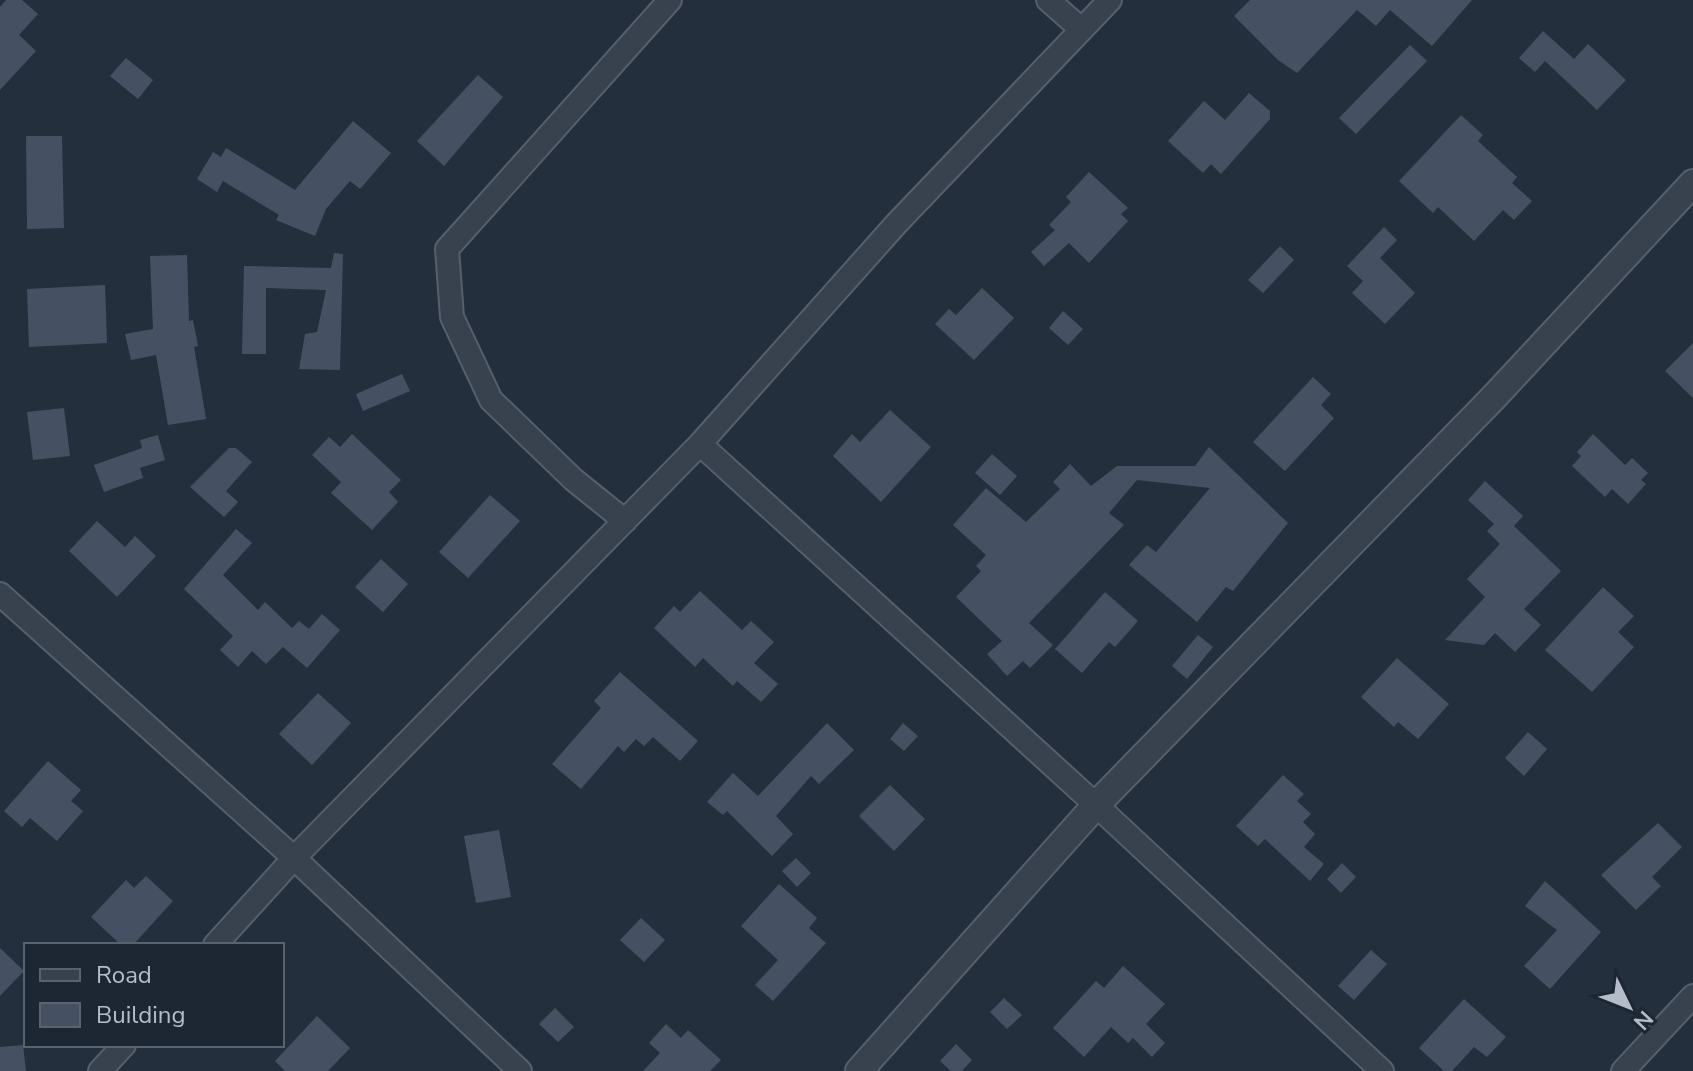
<svg xmlns="http://www.w3.org/2000/svg" width="1693" height="1071" font-family="'Nunito Sans',sans-serif">
  <style>
    .building { fill: #455162 }
    .lines { fill: none; stroke-linecap: round; stroke-linejoin: round }
    .minor-casing { stroke: #565f6c; stroke-width: 26 }
    .tertiary-casing { stroke: #565f6c; stroke-width: 30 }
    .minor { stroke: #38414e; stroke-width: 22 }
    .tertiary { stroke: #38414e; stroke-width: 26 }
  </style>
  <rect width="100%" height="100%" fill="#242f3e"/>
  <path class="building" d="M6,0H22L38,14L19,35L36,51L0,90V7Z
    M1250,0H1472L1432,46L1390,10L1376,26L1357,10L1297,73L1278,60L1234,16Z
    M1543,31L1574,59L1588,44L1626,80L1597,110L1545,61L1535,72L1519,58Z
    M1410,45L1427,61L1356,134L1339,118Z
    M126,58L153,80L138,99L110,76Z
    M478,75L503,97L444,166L417,141Z
    M1249,93L1270,111V119L1221,174L1211,164L1203,173L1168,141L1204,101L1225,120Z
    M1461,115L1483,135L1478,141L1517,177L1512,183L1532,201L1514,220L1503,210L1474,241L1438,207L1433,213L1399,181Z
    M353,121L391,153L360,189L350,181L326,209L315,236L276,220L279,215L223,181L217,192L197,179L213,152L221,157L226,148L295,190Z
    M26,136H62L64,228L27,229Z
    M1089,172L1128,208L1121,214L1128,221L1089,263L1069,243L1044,266L1031,252L1055,230L1049,225L1071,202L1066,197Z
    M1384,227L1397,240L1380,258L1415,293L1385,324L1352,293L1363,281L1347,266Z
    M1280,246L1294,260L1263,293L1248,280Z
    M334,253L343,254L340,370L299,369L305,334L317,332L326,290L266,288V354H242L244,266L331,268Z
    M187,255L189,321L193,320L198,346L194,347L206,419L168,425L156,355L131,360L125,334L153,329L150,256Z
    M105,285L107,343L29,347L27,289Z
    M982,288L1014,318L974,360L935,324L949,309L956,315Z
    M1063,311L1083,329L1068,345L1049,328Z
    M1693,343V398L1665,371Z
    M402,374L410,391L363,411L356,394Z
    M1313,377L1331,394L1321,405L1334,418L1285,471L1253,442Z
    M64,408L70,456L33,460L27,412Z
    M890,410L931,447L881,502L833,456L852,434L860,442Z
    M352,434L401,480L389,492L398,502L372,530L331,493L341,482L312,455L329,437L340,447Z
    M1593,434L1625,465L1632,458L1648,473L1641,480L1646,484L1628,504L1612,489L1605,497L1572,466L1581,456L1577,452Z
    M158,435L165,460L140,468L143,478L104,492L94,465L142,448L140,440Z
    M1209,447L1288,523L1233,591L1226,587L1197,622L1129,565L1147,545L1156,552L1210,488L1137,480L1109,513L1124,525L1029,623L1053,645L1030,668L1023,661L1007,676L987,654L1002,641L956,597L981,571L976,566L986,555L953,525L986,488L1026,522L1060,489L1053,482L1070,464L1091,486L1117,466H1195Z
    M229,448H236L252,462L226,491L238,502L224,517L190,487Z
    M992,454L1017,476L1000,495L975,473Z
    M1485,481L1523,516L1514,526L1561,571L1524,609L1541,625L1515,652L1495,633L1484,645L1445,640L1485,597L1467,579L1500,544L1487,531L1494,524L1468,500Z
    M490,495L520,521L468,578L439,552Z
    M97,521L125,547L135,536L156,556L117,597L69,551Z
    M236,529L252,543L223,575L258,610L265,602L292,628L299,621L309,629L322,614L340,630L307,668L283,647L266,664L252,651L238,667L220,650L233,636L184,589Z
    M381,559L408,584L383,612L355,587Z
    M1603,587L1634,616L1618,632L1634,647L1592,692L1545,650Z
    M700,591L742,630L751,621L774,642L754,663L778,684L761,702L737,681L733,686L703,658L695,667L654,628L674,606L680,612Z
    M1105,592L1138,621L1115,647L1109,642L1082,673L1055,649Z
    M1198,635L1213,647L1187,679L1172,666Z
    M1397,658L1449,704L1418,739L1398,722L1394,727L1361,697Z
    M620,672L698,741L680,761L653,737L644,746L636,739L624,752L618,746L581,789L552,764L601,708L594,701Z
    M318,693L351,723L312,765L279,734Z
    M827,723L854,750L819,784L811,776L776,816L793,834L772,856L727,811L723,815L707,802L733,773L758,796Z
    M903,723L918,736L904,751L890,739Z
    M1528,732L1547,749L1524,776L1505,758Z
    M48,761L81,790L71,801L83,811L57,841L30,818L22,827L4,811Z
    M1283,775L1304,794L1297,801L1311,814L1303,822L1315,834L1304,847L1324,864L1310,881L1265,839L1258,846L1236,826Z
    M890,785L925,819L894,851L859,816Z
    M1658,823L1682,847L1652,877L1661,886L1636,910L1601,875Z
    M499,830L511,897L476,903L464,836Z
    M796,858L811,873L797,887L782,871Z
    M1342,863L1356,877L1341,893L1327,879Z
    M146,876L173,901L133,945H121L91,917L126,880L134,888Z
    M1545,881L1601,932L1550,989L1524,966L1557,930L1525,906Z
    M779,884L817,918L809,928L826,943L773,1001L755,985L778,960L741,926Z
    M641,918L665,940L644,962L620,940Z
    M0,948L24,971L0,996Z
    M1371,950L1387,964L1354,1000L1338,986Z
    M1123,966L1165,1004L1146,1024L1165,1043L1152,1057L1133,1038L1128,1043L1111,1027L1084,1057L1053,1028L1096,981L1104,988Z
    M1004,998L1022,1015L1007,1029L990,1012Z
    M1464,999L1506,1037L1487,1057L1474,1047L1452,1071H1444L1419,1048Z
    M555,1008L574,1027L558,1042L539,1024Z
    M317,1016L350,1048L328,1071H285L275,1061Z
    M666,1024L681,1038L688,1030L721,1060L710,1071H643L660,1053L649,1043Z
    M956,1044L972,1060L962,1071H951L940,1061Z
    M23,1045L26,1071H0V1047Z"/>
  <g class="lines">
    <defs>
      <path id="minor" d="M1048,0L1081,29
        M700,444L1096,805L1382,1071
        M625,521L574,480L491,400L452,317L447,249L670,0
        M0,594L294,858L520,1071
        M215,945L294,858L700,444L897,223L1110,0
        M100,1071L124,1045
        M1623,1071L1693,996"/>
      <path id="tertiary" d="M859,1071L1096,805L1494,397L1693,183"/>
    </defs>
    <use href="#minor" class="minor-casing"/>
    <use href="#tertiary" class="tertiary-casing"/>
    <use href="#minor" class="minor"/>
    <use href="#tertiary" class="tertiary"/>
  </g>
  <rect x="24" y="943" width="260" height="104" fill="#1d2633" stroke="#59626f" stroke-width="2"/>
  <rect x="40" y="969" width="40" height="12" fill="#38414e" stroke="#59626f" stroke-width="2"/>
  <text x="96" y="983" font-size="24" fill="#b4bcc9">Road</text>
  <rect x="40" y="1003" width="40" height="24" fill="#455162" stroke="#59626f" stroke-width="2"/>
  <text x="96" y="1023" font-size="24" fill="#b4bcc9">Building</text>
  <g transform="translate(1629 1007) rotate(133)" stroke="#1d2633" stroke-width="6" paint-order="stroke">
  <path d="M0-6L14 30L0 20L-14 30Z" fill="#b4bcc9"/>
  <text y="-12" font-size="22" font-weight="bold" text-anchor="middle" fill="#b4bcc9">N</text>
  </g>
</svg>
